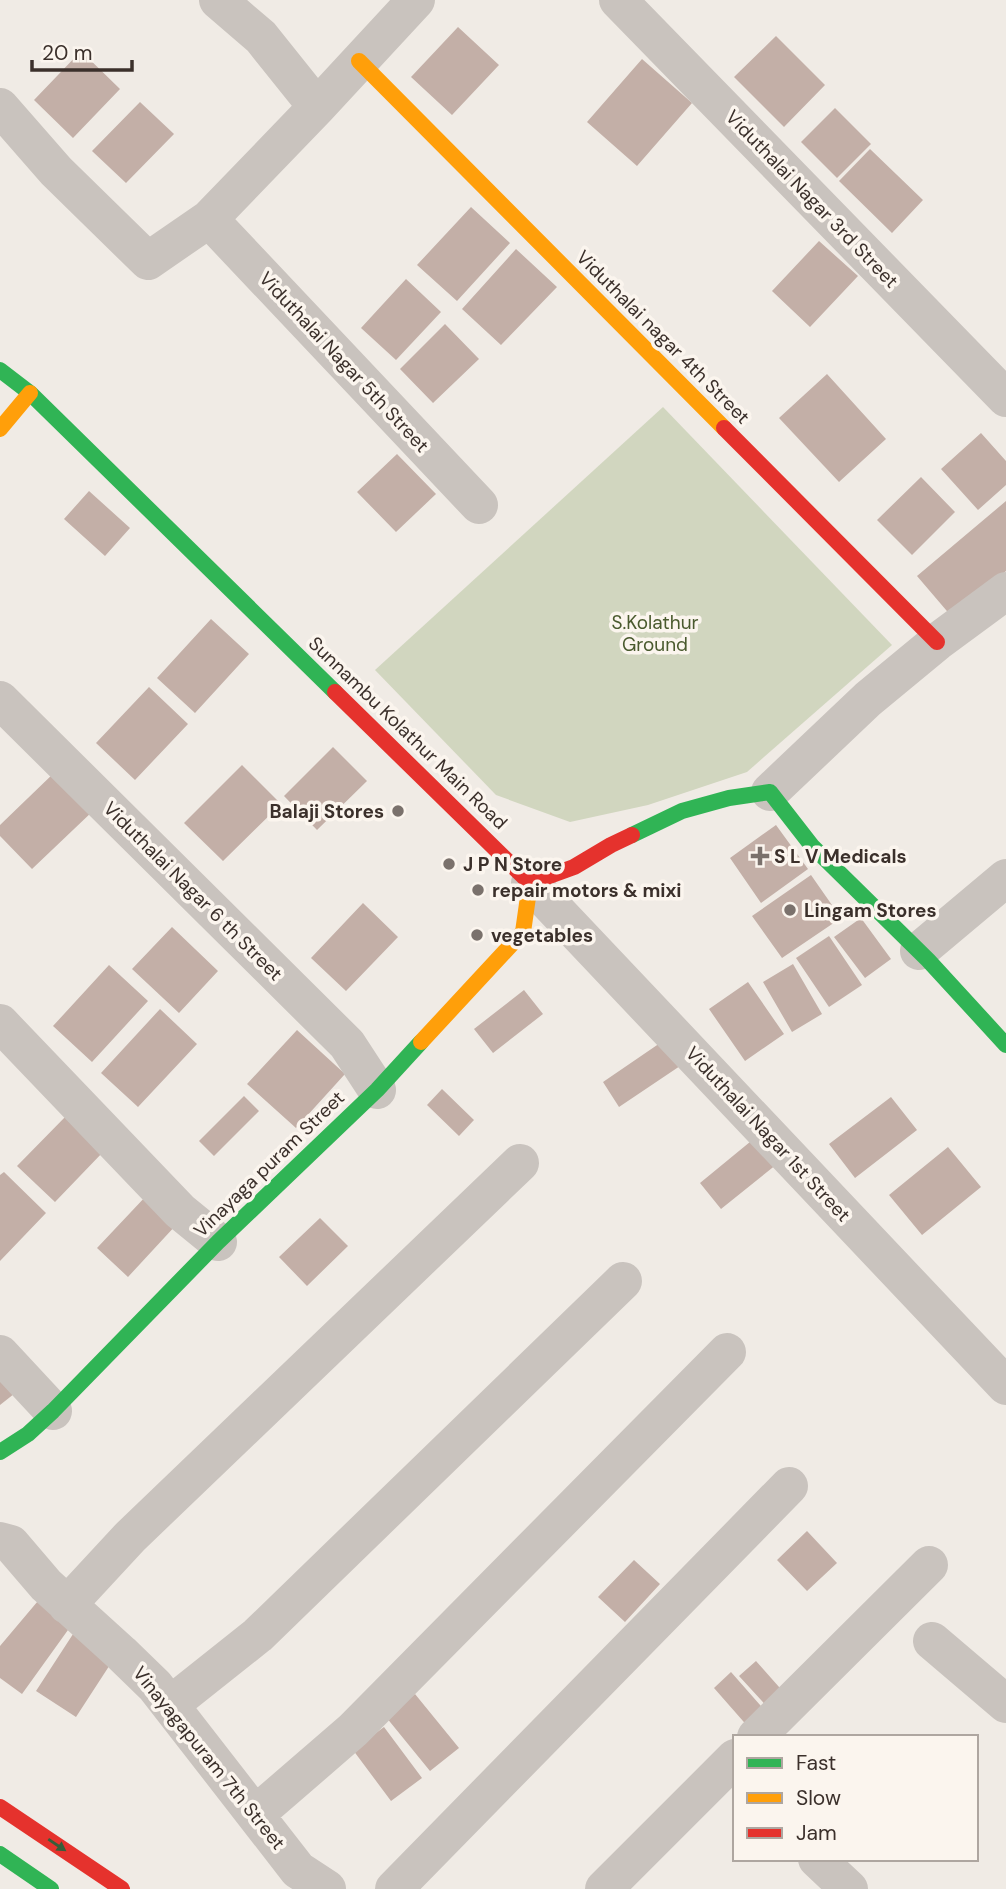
<svg xmlns="http://www.w3.org/2000/svg" width="1006" height="1889" font-family="'DM Sans',sans-serif">
  <style>
    .green { fill: #d1d6bf }
    .building { fill: #c3afa7 }
    .lines { fill: none; stroke-linecap: round; stroke-linejoin: round }
    .street { stroke: #c9c3be; stroke-width: 38 }
    .fast { stroke: #30b455; stroke-width: 16 }
    .slow { stroke: #ff9f0a; stroke-width: 16 }
    .jam { stroke: #e5322d; stroke-width: 16 }
    .oneway { fill: #375e3a }
    .poi-dot { fill: #7a716c; stroke: #fbf5ee; stroke-width: 2.5 }
    .labels { text-anchor: middle; dominant-baseline: central; stroke-width: 7; stroke-linejoin: round; paint-order: stroke }
    .street-label { font-size: 19px; fill: #3b302b; stroke: #fbf5ee }
    .park-label { font-size: 19px; fill: #4a5a2e; stroke: #fbf5ee }
    .poi-label { font-size: 19px; font-weight: bold; fill: #3b302b; stroke: #fbf5ee; text-anchor: start }
  </style>
  <rect width="100%" height="100%" fill="#f0ebe5"/>
  <path class="green" d="M663,407L892,645L747,772L648,805L570,822L496,795L375,670Z"/>
  <path class="building" d="M458,27L499,65L452,115L411,77Z
    M776,36L825,85L784,127L734,77Z
    M81,51L120,89L73,138L34,100Z
    M642,59L692,103L637,166L587,122Z
    M140,102L174,134L126,183L92,151Z
    M835,108L871,144L837,178L801,142Z
    M870,149L923,200L892,233L839,181Z
    M471,207L510,243L457,301L417,265Z
    M819,241L858,276L810,327L772,291Z
    M516,249L557,287L501,345L462,309Z
    M406,279L441,312L396,360L361,328Z
    M445,324L479,359L433,403L400,369Z
    M827,374L886,439L839,482L779,418Z
    M981,433L1006,461V485L978,510L941,469Z
    M397,454L436,494L396,532L357,492Z
    M921,477L955,512L912,555L877,520Z
    M89,491L130,528L105,556L64,519Z
    M1006,501V571L952,617L917,576Z
    M211,619L249,654L195,713L157,678Z
    M149,687L188,724L135,780L96,743Z
    M333,747L367,781L317,830L284,796Z
    M242,765L281,804L223,861L184,823Z
    M56,771L94,810L32,869L0,836V825Z
    M776,825L808,869L761,903L730,858Z
    M811,875L841,918L782,958L752,916Z
    M363,903L398,937L346,991L311,958Z
    M861,918L891,959L865,978L834,937Z
    M172,927L218,971L179,1013L132,969Z
    M829,936L862,985L829,1007L796,958Z
    M793,964L822,1014L792,1032L763,982Z
    M109,965L148,1001L92,1062L53,1026Z
    M748,982L784,1034L745,1061L709,1009Z
    M524,990L543,1014L493,1053L474,1029Z
    M160,1009L197,1044L138,1107L101,1073Z
    M297,1030L345,1074L296,1128L247,1084Z
    M663,1041L680,1066L619,1107L603,1082Z
    M442,1089L474,1120L459,1136L427,1105Z
    M244,1096L259,1111L214,1156L199,1141Z
    M891,1097L917,1130L855,1178L829,1144Z
    M67,1115L104,1151L55,1202L17,1166Z
    M756,1137L777,1164L721,1209L700,1183Z
    M948,1147L981,1187L922,1235L889,1195Z
    M4,1172L46,1213L0,1261V1175Z
    M147,1195L177,1224L128,1277L97,1248Z
    M320,1218L348,1246L307,1286L279,1257Z
    M0,1368L19,1390L0,1405Z
    M807,1531L837,1563L807,1591L777,1560Z
    M634,1560L660,1584L625,1622L598,1597Z
    M43,1595L73,1623L22,1694L0,1678V1646Z
    M75,1631L115,1657L76,1717L36,1691Z
    M756,1661L787,1696L771,1711L739,1676Z
    M731,1672L768,1714L750,1729L714,1688Z
    M415,1694L459,1748L430,1771L386,1717Z
    M384,1727L422,1778L391,1801L353,1750Z"/>
  <g class="lines">
    <path class="street" d="M218,0L261,37L317,107
      M618,0L1006,398
      M0,107L56,171L148,261L209,219L317,107L416,0
      M209,219L479,505
      M0,700L347,1044L377,1090
      M770,792L868,699L937,642L1006,591
      M530,883L1006,1386
      M919,951L1006,878
      M0,1023L180,1211L218,1242
      M0,1354L53,1411
      M0,1541L11,1544L46,1585L121,1653L155,1686L298,1870L327,1889
      M67,1605L130,1537L520,1163
      M932,1641L1006,1704
      M170,1705L258,1635L623,1281
      M756,1737L929,1565
      M256,1814L353,1730L727,1352
      M817,1859L849,1889
      M394,1889L789,1486
      M604,1889L735,1758"/>
    <path class="fast" d="M0,370L30,393L335,692
      M632,835L682,811L729,798L770,792L812,846L928,960L1006,1045
      M0,1452L28,1434L53,1411L218,1242L377,1090L421,1042
      M0,1854L51,1889"/>
    <path class="slow" d="M359,61L724,428
      M0,429L30,393
      M421,1042L523,932L530,883"/>
    <path class="jam" d="M724,428L937,642
      M335,692L530,883L574,867L611,845L632,835
      M0,1807L122,1889"/>
  </g>
  <defs><path id="oneway-solid" d="M-6-.8H1V-3.2L6.5 0L1 3.2V.8H-6Z" transform="scale(1.75)"/></defs>
  <use class="oneway" href="#oneway-solid" transform="translate(57 1845) rotate(34)"/>
  <g class="poi-dot">
    <circle cx="398" cy="811" r="7"/>
    <path d="M756.5 845.5h7v7h7v7h-7v7h-7v-7h-7v-7h7z"/>
    <circle cx="449" cy="864" r="7"/>
    <circle cx="478" cy="890" r="7"/>
    <circle cx="790" cy="910" r="7"/>
    <circle cx="477" cy="935" r="7"/>
  </g>
  <g class="labels">
    <g class="street-label">
      <text transform="translate(812 199) rotate(46)">Viduthalai Nagar 3rd Street</text>
      <text transform="translate(663 337) rotate(45)">Viduthalai nagar 4th Street</text>
      <text transform="translate(344 362) rotate(47)">Viduthalai Nagar 5th Street</text>
      <text transform="translate(408 733) rotate(44)">Sunnambu Kolathur Main Road</text>
      <text transform="translate(193 891) rotate(45)">Viduthalai Nagar 6 th Street</text>
      <text transform="translate(768 1134) rotate(47)">Viduthalai Nagar 1st Street</text>
      <text transform="translate(269 1164) rotate(-44)">Vinayaga puram Street</text>
      <text transform="translate(209 1758) rotate(51)">Vinayagapuram 7th Street</text>
    </g>
    <g class="park-label">
      <text x="655" y="622">S.Kolathur<tspan x="655" dy="22">Ground</tspan></text>
    </g>
    <g class="poi-label">
      <text x="384" y="811" text-anchor="end">Balaji Stores</text>
      <text x="774" y="856">S L V Medicals</text>
      <text x="463" y="864">J P N Store</text>
      <text x="492" y="890">repair motors &amp; mixi</text>
      <text x="804" y="910">Lingam Stores</text>
      <text x="491" y="935">vegetables</text>
    </g>
  </g>
  <rect x="733" y="1735" width="245" height="126" fill="#fbf5ee" stroke="#aea6a0" stroke-width="2"/>
  <rect x="747" y="1758" width="35" height="10" fill="#30b455" stroke="#aea6a0" stroke-width="2"/>
  <text x="796" y="1770" font-size="21" fill="#3b302b">Fast</text>
  <rect x="747" y="1793" width="35" height="10" fill="#ff9f0a" stroke="#aea6a0" stroke-width="2"/>
  <text x="796" y="1805" font-size="21" fill="#3b302b">Slow</text>
  <rect x="747" y="1828" width="35" height="10" fill="#e5322d" stroke="#aea6a0" stroke-width="2"/>
  <text x="796" y="1840" font-size="21" fill="#3b302b">Jam</text>
  <path d="M32 60v10h100v-10" fill="none" stroke="#3b302b" stroke-width="3.5"/>
  <text x="42" y="60" font-size="21" fill="#3b302b" stroke="#fbf5ee" stroke-width="5" paint-order="stroke">20 m</text>
</svg>
